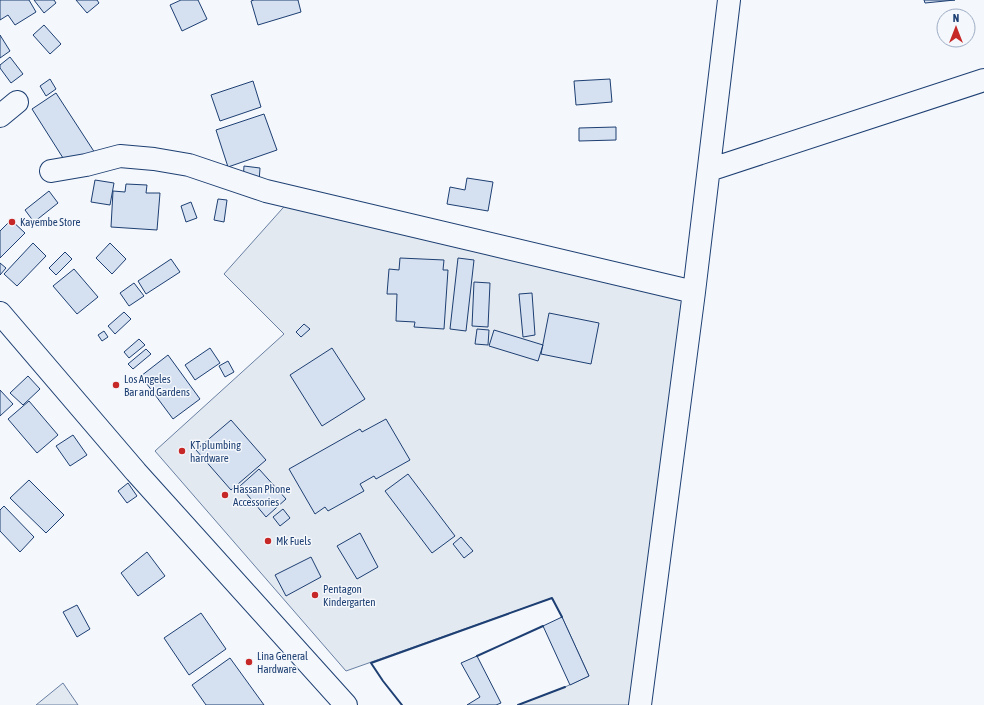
<svg xmlns="http://www.w3.org/2000/svg" width="984" height="705" font-family="'Asap Condensed',sans-serif">
  <style>
    .green { fill: #e3e9f0; stroke: #687fa3 }
    .building { fill: #d5e0f0; stroke: #1d3f73 }
    .lines { fill: none; stroke-linecap: round; stroke-linejoin: round }
    .street-casing { stroke: #1d3f73; stroke-width: 24 }
    .secondary-casing { stroke: #1d3f73; stroke-width: 24 }
    .street { stroke: #f4f7fb; stroke-width: 22 }
    .secondary { stroke: #f4f7fb; stroke-width: 22 }
    .wall { stroke: #1d3f73; stroke-width: 2 }
    .poi-dot { fill: #c62828; stroke: #f4f7fb; stroke-width: 1.5 }
    .labels { text-anchor: middle; dominant-baseline: central; stroke-width: 3; stroke-linejoin: round; paint-order: stroke }
    .poi-label { font-size: 11px; fill: #1d3f73; stroke: #f4f7fb; text-anchor: start }
  </style>
  <rect width="100%" height="100%" fill="#f4f7fb"/>
  <path class="green" d="M290,200L698,300L648,705H518L565,687L589,676L562,617L552,598L346,671L155,451L284,334L224,274Z
    M63,683L78,705H36Z"/>
  <path class="building" d="M0,0H29L36,12L15,25L8,15L0,20Z
    M34,0H54L56,3L44,13Z
    M76,0H97L99,3L87,13Z
    M181,0H198L207,19L182,31L170,5Z
    M254,0H298L301,12L258,25L251,1Z
    M924,0H955L925,3Z
    M44,25L61,44L50,54L33,35Z
    M0,35L10,51L0,58Z
    M10,57L23,74L11,83L0,68V65Z
    M50,79L56,89L46,96L40,86Z
    M610,79L612,102L576,105L574,81Z
    M253,81L261,107L220,121L211,95Z
    M56,93L95,153L70,169L32,109Z
    M264,114L277,150L228,167L216,130Z
    M616,127V140L579,141V128Z
    M244,166L260,168L259,182L243,181Z
    M467,178L493,182L488,211L447,204L450,187L465,190Z
    M95,180L114,183L110,205L91,202Z
    M126,184L147,185L146,193H160L157,230L111,227L113,191L125,192Z
    M49,191L58,203L34,222L25,210Z
    M218,199L227,200L224,222L214,220Z
    M191,202L197,218L186,222L181,206Z
    M11,220L25,233L0,258V231Z
    M33,243L46,256L17,286L4,274Z
    M110,243L126,259L112,274L96,258Z
    M65,252L72,259L56,275L49,268Z
    M400,258L444,260L443,270H448L444,329L414,327L415,322L396,321L397,294H387L389,269L399,270Z
    M458,258L474,260L466,331L450,329Z
    M171,259L180,272L146,294L138,281Z
    M0,263L6,268L0,275Z
    M74,269L98,297L77,314L53,286Z
    M474,282L490,283L488,327L472,326Z
    M134,283L144,296L129,306L120,293Z
    M532,293L535,335L523,337L519,294Z
    M124,312L131,319L115,334L108,326Z
    M549,313L599,323L591,364L541,354Z
    M304,324L310,329L301,337L296,332Z
    M477,329L489,330L488,345L475,344Z
    M494,330L543,345L538,361L489,346Z
    M104,331L108,337L102,341L98,335Z
    M139,339L145,345L129,358L124,352Z
    M210,348L220,363L195,380L185,365Z
    M332,348L365,399L322,426L290,375Z
    M146,349L151,354L133,369L128,364Z
    M168,355L200,399L173,419L141,376Z
    M228,361L234,372L225,377L219,366Z
    M28,376L40,389L23,405L10,393Z
    M0,390L13,404L0,416Z
    M29,401L58,435L37,453L8,419Z
    M386,419L410,460L376,479L374,476L360,484L364,491L328,511L325,507L315,514L289,469L360,429L362,432Z
    M231,420L266,460L231,490L196,450Z
    M73,435L87,455L70,466L56,446Z
    M259,469L286,499L266,517L240,486Z
    M408,474L455,536L432,553L385,491Z
    M29,480L64,515L46,533L10,498Z
    M128,483L137,496L127,503L118,491Z
    M4,506L34,537L20,552L0,531V510Z
    M283,509L290,518L280,526L273,517Z
    M360,533L378,567L357,579L337,546Z
    M461,537L473,551L464,558L453,544Z
    M147,552L165,576L138,596L121,573Z
    M311,557L321,577L286,596L275,575Z
    M77,605L90,629L77,637L63,612Z
    M201,613L226,649L189,675L164,638Z
    M562,617L589,676L570,685L543,626Z
    M477,656L501,703L496,705H467L480,697L461,663Z
    M230,658L264,705H206L192,685Z"/>
  <g class="lines">
    <defs>
      <path id="street" d="M0,116L17,102
        M709,170L984,80
        M51,171L86,165L120,156L154,159L189,165L266,191L694,292
        M640,705L694,292L729,0"/>
      <path id="secondary" d="M0,313L136,472L346,705"/>
    </defs>
    <use href="#street" class="street-casing"/>
    <use href="#secondary" class="secondary-casing"/>
    <use href="#street" class="street"/>
    <use href="#secondary" class="secondary"/>
    <path class="wall" d="M477,656L543,626
      M402,705L383,681L371,663L552,598L562,617
      M518,705L565,687"/>
  </g>
  <g class="poi-dot">
    <circle cx="12" cy="222" r="4"/>
    <circle cx="116" cy="385" r="4"/>
    <circle cx="182" cy="451" r="4"/>
    <circle cx="225" cy="495" r="4"/>
    <circle cx="268" cy="541" r="4"/>
    <circle cx="315" cy="595" r="4"/>
    <circle cx="249" cy="662" r="4"/>
  </g>
  <g class="labels">
    <g class="poi-label">
      <text x="20" y="222">Kayembe Store</text>
      <text x="124" y="379">Los Angeles<tspan x="124" dy="13">Bar and Gardens</tspan></text>
      <text x="190" y="445">KT plumbing<tspan x="190" dy="13">hardware</tspan></text>
      <text x="233" y="489">Hassan Phone<tspan x="233" dy="13">Accessories</tspan></text>
      <text x="276" y="541">Mk Fuels</text>
      <text x="323" y="589">Pentagon<tspan x="323" dy="13">Kindergarten</tspan></text>
      <text x="257" y="656">Lina General<tspan x="257" dy="13">Hardware</tspan></text>
    </g>
  </g>
  <g transform="translate(956 28)"><circle r="19" fill="#f4f7fb" stroke="#9eadc5"/>
  <path d="M0-3L7 15L0 10L-7 15Z" fill="#c62828"/>
  <text y="-6" font-size="11" font-weight="bold" text-anchor="middle" fill="#1d3f73">N</text>
  </g>
</svg>
